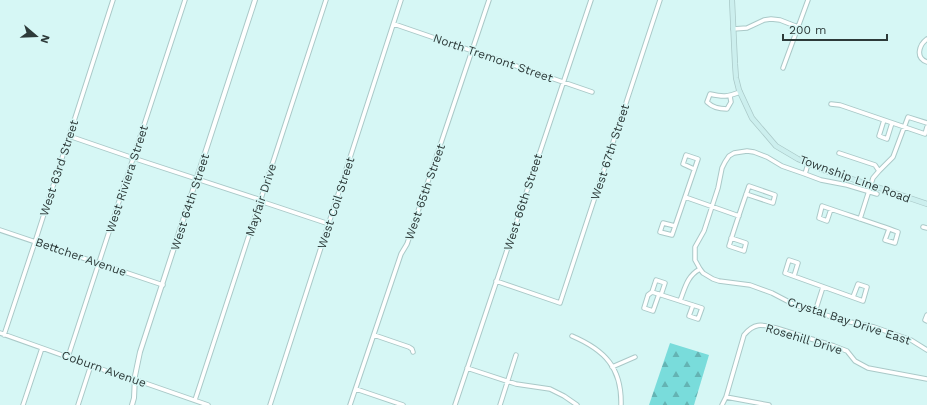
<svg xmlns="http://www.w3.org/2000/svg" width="927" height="405" font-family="'Work Sans',sans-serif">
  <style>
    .forest { fill: url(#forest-firs) }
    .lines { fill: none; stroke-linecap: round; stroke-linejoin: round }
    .minor-casing { stroke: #aac9c8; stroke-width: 5.5 }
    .tertiary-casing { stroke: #aac9c8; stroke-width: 6 }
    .secondary-casing { stroke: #aac9c8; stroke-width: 6 }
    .minor { stroke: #fff; stroke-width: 3.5 }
    .tertiary { stroke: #fff; stroke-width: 4 }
    .secondary { stroke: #ccefee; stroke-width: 4.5 }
    .labels { text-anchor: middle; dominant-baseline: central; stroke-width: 3; stroke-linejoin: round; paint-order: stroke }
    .street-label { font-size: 12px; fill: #2d3a39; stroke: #d6f7f5 }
  </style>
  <defs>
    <pattern id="forest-firs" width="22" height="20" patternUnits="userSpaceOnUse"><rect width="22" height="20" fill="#79dcdb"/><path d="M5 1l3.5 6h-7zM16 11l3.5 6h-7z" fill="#64b3b3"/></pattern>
  </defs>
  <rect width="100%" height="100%" fill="#d6f7f5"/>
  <path class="forest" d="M670,343L709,355L694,405H649Z"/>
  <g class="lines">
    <defs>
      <path id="minor" d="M394,24L592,92
        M733,29L747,28L764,20L771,19L780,20L798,27
        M927,39C919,45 915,58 927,62
        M783,68L808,0
        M730,96L731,102L727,109C720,109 712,107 707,102L710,94C723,97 727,97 740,92
        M831,104L840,105L925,134L927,127
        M884,120L879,136L887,139L892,123
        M69,136L133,158L261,200
        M839,153L875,165L879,171
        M805,174L808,164
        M877,194L847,185L821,180L805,174L782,166L767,157L754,152L747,151L734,153L729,156L725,162L722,168L718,188L704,231L695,247V260L700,269L703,273L713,279L719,281L750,285L772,293L795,305L841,320L874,327L911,340L927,350
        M685,197L739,216
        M260,201L329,224
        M831,209L827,221L819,218L822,206C848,215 873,223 898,232L895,243L885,240L889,229
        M860,219L873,178L879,171L893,157L908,117L927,123
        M675,226L663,223L660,232L672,235L698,159L686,155L683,164L694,169
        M923,227L927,228
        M0,230L163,285
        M731,238L746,243L744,251L729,246C735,226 742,206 749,186L775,195L773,203L746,194
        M794,276L798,263L789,260L785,273L863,301L867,287L858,284L853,297
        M496,281L560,303L660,0
        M652,292L702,308L698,319L689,316L693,305
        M659,294L653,311L644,308L648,295L652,292L656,280L665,283L661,295
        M680,301C685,288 687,276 700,269
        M815,312L823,287
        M927,315L925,320L927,321
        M0,333L135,381H139L208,405
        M4,335L35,242L113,0
        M374,335L409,347L412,349L413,352
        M572,336C605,350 622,368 621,405
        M68,357L185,0
        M612,367L635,357
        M467,368L516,384L550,389L564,396L577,405
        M356,389L403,405
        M726,397L769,405
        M195,400L326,0
        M23,405L42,348
        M78,405L91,365
        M270,405L401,0
        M350,405L401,254L407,244L489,0
        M455,405L591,0
        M500,405L516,355
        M722,405L726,397L744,335C754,323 761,324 776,328L834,346L847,351L855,361L868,368L927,379"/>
      <path id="tertiary" d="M132,405L134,398L135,376L140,352L255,0"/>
      <path id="secondary" d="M732,0L735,64L736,78L739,90L752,118L776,146L798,159L826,171L871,185L927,204"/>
    </defs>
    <use href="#minor" class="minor-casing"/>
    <use href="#tertiary" class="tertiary-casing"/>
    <use href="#secondary" class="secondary-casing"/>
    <use href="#minor" class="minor"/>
    <use href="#tertiary" class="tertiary"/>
    <use href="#secondary" class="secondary"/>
  </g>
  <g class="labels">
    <g class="street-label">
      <text transform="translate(493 58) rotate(19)">North Tremont Street</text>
      <text transform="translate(610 152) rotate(-72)">West 67th Street</text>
      <text transform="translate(59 168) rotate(-72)">West 63rd Street</text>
      <text transform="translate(127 179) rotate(-72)">West Riviera Street</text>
      <text transform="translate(855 179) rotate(20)">Township Line Road</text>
      <text transform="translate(425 192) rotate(-71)">West 65th Street</text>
      <text transform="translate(261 200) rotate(-72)">Mayfair Drive</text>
      <text transform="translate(190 202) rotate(-72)">West 64th Street</text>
      <text transform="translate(523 202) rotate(-72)">West 66th Street</text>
      <text transform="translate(336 203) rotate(-72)">West Coil Street</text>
      <text transform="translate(81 257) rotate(19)">Bettcher Avenue</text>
      <text transform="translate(849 321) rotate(18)">Crystal Bay Drive East</text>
      <text transform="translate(804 339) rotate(17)">Rosehill Drive</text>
      <text transform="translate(104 369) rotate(19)">Coburn Avenue</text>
    </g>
  </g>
  <g transform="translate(36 36) rotate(109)" stroke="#d6f7f5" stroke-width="3" paint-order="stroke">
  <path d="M0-3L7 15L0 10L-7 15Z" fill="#2d3a39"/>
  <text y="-6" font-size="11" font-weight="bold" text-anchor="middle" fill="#2d3a39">N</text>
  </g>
  <path d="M783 34v6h104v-6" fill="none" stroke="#2d3a39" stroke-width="2"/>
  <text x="789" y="34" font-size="12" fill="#2d3a39" stroke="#d6f7f5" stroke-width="3" paint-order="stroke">200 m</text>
</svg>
